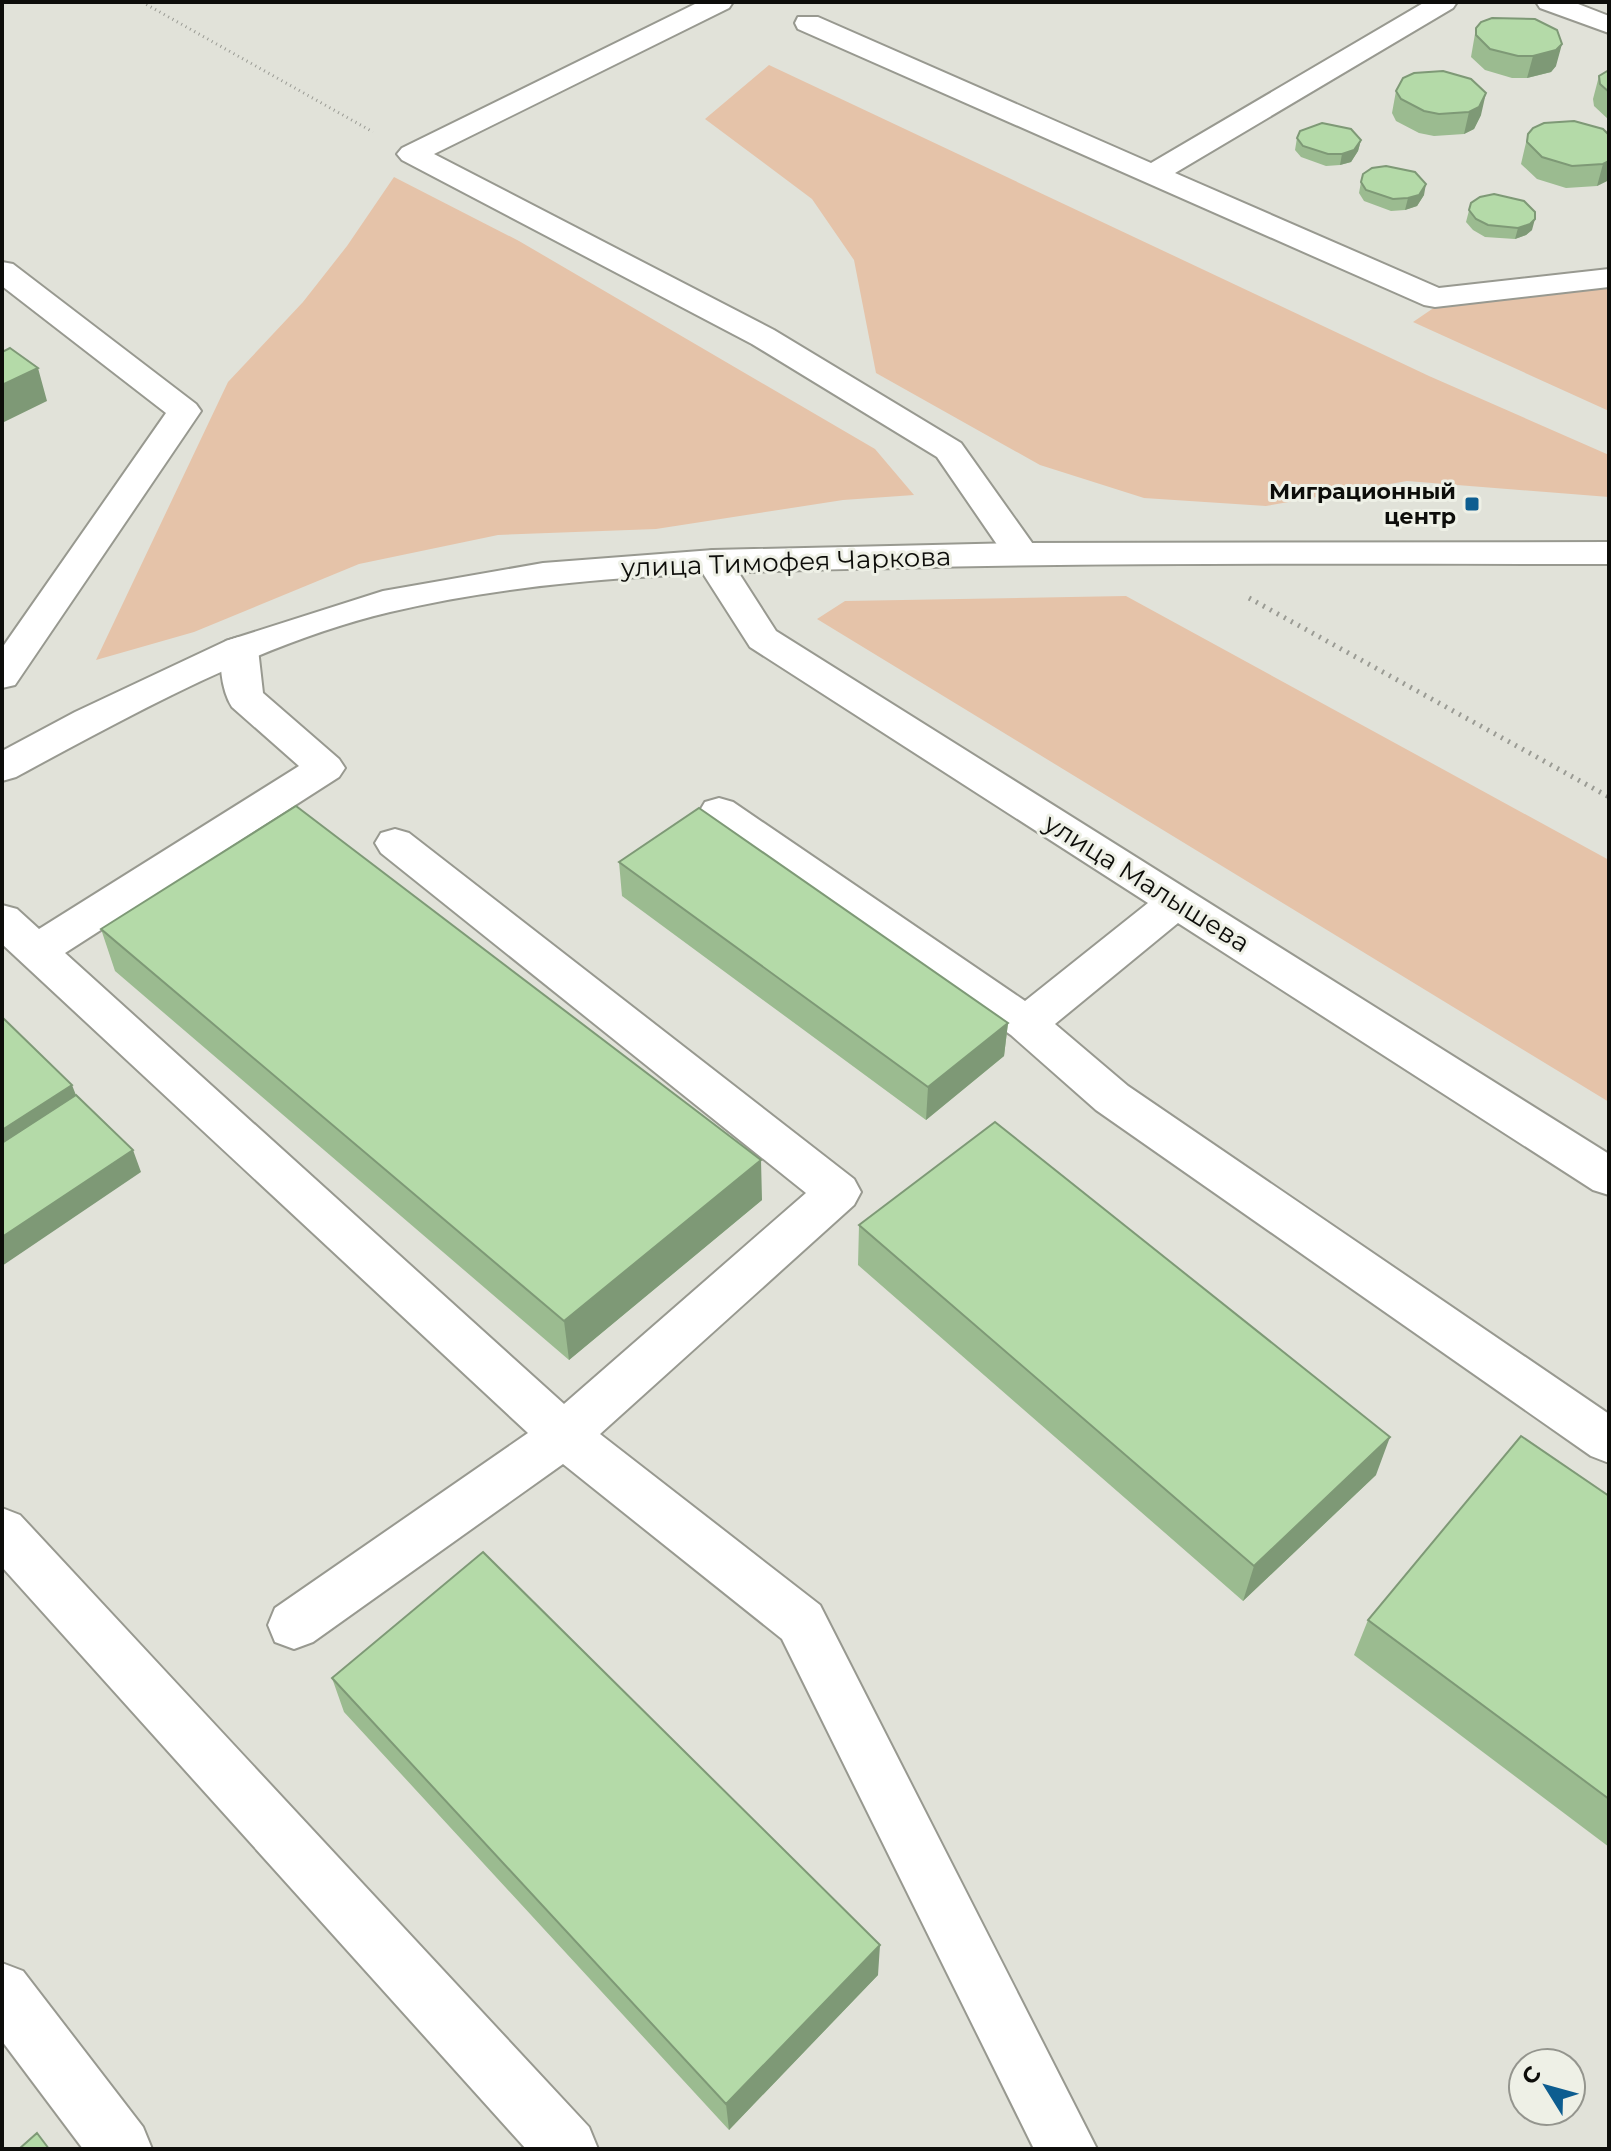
<svg xmlns="http://www.w3.org/2000/svg" width="1611" height="2151" font-family="Montserrat,sans-serif">
  <style>
    .green { fill: #e5c3a9 }
    .lines { fill: none; stroke-linecap: round; stroke-linejoin: round }
    .minor-casing { stroke: #989990; stroke-width: 4 }
    .major-casing { stroke: #989990; stroke-width: 4 }
    .path-far1 { stroke: #9a9b94; stroke-width: 3; stroke-dasharray: 1 4; stroke-linecap: butt }
    .path { stroke: #9a9b94; stroke-width: 5; stroke-dasharray: 2 6; stroke-linecap: butt }
    .minor { fill: #fff; fill-rule: evenodd }
    .major { fill: #fff; fill-rule: evenodd }
    .wall { fill: #9bbb90 }
    .shaded-wall { fill: #7e9976 }
    .building { fill: #b4daa8; stroke: #7e9976; stroke-width: 2 }
    .poi-dot { fill: #0d5d90; stroke: #eef0e6; stroke-width: 3 }
    .labels { text-anchor: middle; dominant-baseline: central; stroke-width: 6; stroke-linejoin: round; paint-order: stroke }
    .far-poi-label { font-size: 22px; font-weight: bold; fill: #0d0d0a; stroke: #eef0e6; text-anchor: end }
    .street-label { font-size: 26px; fill: #0d0d0a; stroke: #eef0e6 }
  </style>
  <rect width="100%" height="100%" fill="#e1e2d9"/>
  <path class="green" d="M769,65L1429,376L1609,455V497L1407,481L1266,506L1144,498L1040,465L876,373L854,260L812,199L705,119Z
    M394,177L519,241L875,449L914,495L843,500L656,529L498,535L359,564L194,632L96,660L228,382L303,302L347,246Z
    M1609,288V411L1413,322L1438,305Z
    M1126,596L1609,860V1102L817,619L845,601Z"/>
  <g class="lines">
    <defs>
      <path id="minor" d="M699,2H733L729,8L434,154L774,330L961,443L1040,554L1035,562L1022,565L1009,562L937,457L752,344L402,160L397,154L402,148Z
        M1425,2H1457L1453,8L1175,173L1439,288L1609,269V287L1435,307L1424,305L798,29L795,23L798,17H818L1151,163Z
        M1536,2H1573L1609,16V33L1540,8Z
        M2,262L13,264L196,404L201,411L15,685L2,688V648L166,413L2,286Z
        M713,550L726,553L776,631L1609,1154V1195L1593,1190L1178,923L1055,1024L1128,1086L1609,1414V1463L1591,1456L1096,1110L1011,1035L705,822L699,812L705,802L719,798L733,802L1025,1001L1148,903L750,647L695,561L700,553Z
        M239,637L252,641L258,649L263,693L339,759L345,768L339,777L65,953L564,1404L806,1193L381,853L375,843L381,833L395,829L409,833L854,1179L861,1192L854,1205L600,1434L820,1605L1097,2149H1034L782,1639L563,1464L313,1642L294,1649L275,1642L268,1625L275,1608L528,1433L2,944V905L17,909L39,929L299,766L232,707C222,692 216,656 226,641Z
        M2,1508L20,1515L589,2127L598,2149H526L2,1567Z
        M2,1963L23,1971L143,2127L152,2149H83L2,2041Z"/>
      <path id="major" d="M1609,542V564C1371,564 1133,562 895,568C727,572 555,573 390,612C260,643 132,714 16,777L2,781V751L75,712L226,641L383,591L543,563L713,550L1022,543Z"/>
    </defs>
    <use href="#minor" class="minor-casing"/>
    <use href="#major" class="major-casing"/>
    <path class="path-far1" d="M142,2L373,132"/>
    <path class="path" d="M1249,598L1609,797"/>
    <use href="#minor" class="minor"/>
    <use href="#major" class="major"/>
  </g>
  <path class="wall" d="M1476,28L1556,66L1551,72L1527,78H1512L1485,70L1471,57Z
    M1609,70V120L1594,106L1593,99L1599,76Z
    M1396,91L1481,115L1474,129L1464,134L1434,136L1419,133L1396,121L1392,113Z
    M1603,129L1607,181L1597,186L1566,188L1537,179L1521,164L1528,134Z
    M1297,138L1361,140L1358,151L1351,162L1340,165L1326,166L1301,157L1295,150Z
    M1361,182L1424,195L1417,206L1405,210L1391,211L1364,201L1359,193Z
    M1471,203L1532,230L1526,235L1515,239L1485,237L1473,230L1466,222Z
    M619,862L1008,1023L1004,1056L926,1120L622,896Z
    M101,929L762,1200L569,1360L115,971Z
    M859,1225L1376,1475L1243,1601L858,1265Z
    M1609,1496V1847L1354,1655L1368,1620Z
    M332,1678L878,1975L729,2130L344,1712Z"/>
  <path class="shaded-wall" d="M1562,44L1556,66L1551,72L1527,78L1533,56Z
    M1486,93L1481,115L1474,129L1464,134L1469,112Z
    M1361,140L1358,151L1351,162L1340,165L1342,154Z
    M1609,161V179L1607,181L1597,186L1603,164Z
    M1426,184L1424,195L1417,206L1405,210L1408,198Z
    M1535,219L1532,230L1526,235L1515,239L1518,228Z
    M38,368L47,401L2,423V385Z
    M1008,1023L1004,1056L926,1120L928,1087Z
    M72,1085L85,1118L2,1171V1130Z
    M133,1150L141,1172L2,1266V1237Z
    M761,1160L762,1200L569,1360L564,1321Z
    M1390,1437L1376,1475L1243,1601L1254,1566Z
    M880,1945L878,1975L729,2130L726,2104Z"/>
  <path class="building" d="M1492,18L1535,19L1557,30L1562,44L1556,50L1533,56H1518L1490,49L1476,35V28L1481,22Z
    M1609,70V92L1600,84L1599,76Z
    M1443,71L1471,79L1486,93L1479,107L1469,112L1439,114L1424,111L1401,99L1396,91L1403,78L1414,73Z
    M1574,121L1603,129L1609,135V161L1603,164L1572,166L1542,157L1527,142L1528,134L1533,128L1544,123Z
    M1322,123L1351,129L1361,140L1354,150L1342,154H1328L1303,146L1297,138L1300,131Z
    M1386,166L1415,172L1426,184L1419,195L1408,198L1393,199L1366,190L1361,182L1363,174L1372,168Z
    M1494,194L1524,201L1535,212V219L1530,224L1518,228L1488,225L1476,219L1469,210L1471,203L1480,197Z
    M10,348L38,368L2,385V352Z
    M296,806L761,1160L564,1321L101,929Z
    M699,808L1008,1023L928,1087L619,862Z
    M2,1017L72,1085L2,1130Z
    M76,1095L133,1150L2,1237V1143Z
    M995,1122L1390,1437L1254,1566L859,1225Z
    M1521,1436L1609,1496V1799L1368,1620Z
    M483,1552L880,1945L726,2104L332,1678Z
    M37,2133L49,2149H19Z"/>
  <rect class="poi-dot" x="1464" y="496" width="16" height="16" rx="4"/>
  <g class="labels">
    <g class="far-poi-label">
      <text x="1456" y="491">Миграционный<tspan x="1456" dy="25">центр</tspan></text>
    </g>
    <g class="street-label">
      <text transform="translate(786 562) rotate(-2)">улица Тимофея Чаркова</text>
      <text transform="translate(1147 883) rotate(32)">улица Малышева</text>
    </g>
  </g>
  <rect width="1611" height="2151" fill="none" stroke="#0d0d0a" stroke-width="8"/>
  <g transform="translate(1547 2087) rotate(307)"><circle r="38" fill="#eef0e6" stroke="#94958e" stroke-width="2"/>
  <path d="M0-6L14 30L0 20L-14 30Z" fill="#0d5d90"/>
  <text y="-12" font-size="22" font-weight="bold" text-anchor="middle" fill="#0d0d0a">С</text>
  </g>
</svg>
